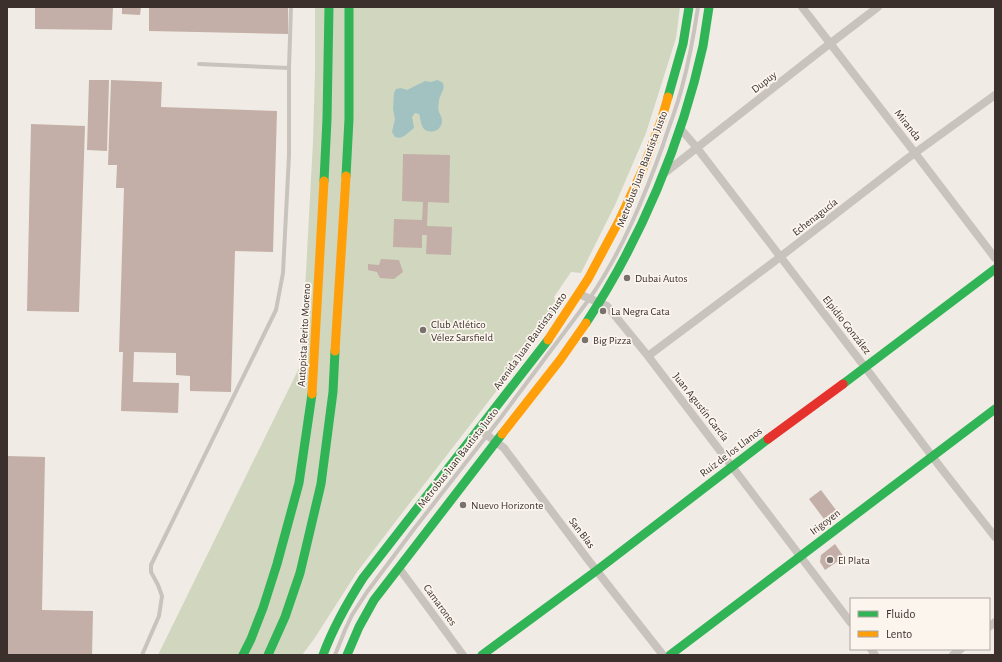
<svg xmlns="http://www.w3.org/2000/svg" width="1002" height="662" font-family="'Alegreya Sans',sans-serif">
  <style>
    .green { fill: #d1d6bf }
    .water { fill: #a1c2c1 }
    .building { fill: #c3afa7 }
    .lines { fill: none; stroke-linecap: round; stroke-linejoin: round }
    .lane { stroke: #c9c3be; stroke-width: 4 }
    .street { stroke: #c9c3be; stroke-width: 8 }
    .fast { stroke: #30b455; stroke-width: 9 }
    .slow { stroke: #ff9f0a; stroke-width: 9 }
    .jam { stroke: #e5322d; stroke-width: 9 }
    .poi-dot { fill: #7a716c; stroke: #fbf5ee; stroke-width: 1.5 }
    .labels { text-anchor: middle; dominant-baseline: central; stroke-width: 3.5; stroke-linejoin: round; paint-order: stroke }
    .street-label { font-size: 11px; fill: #3b302b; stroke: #fbf5ee }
    .poi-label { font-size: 11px; fill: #3b302b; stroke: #fbf5ee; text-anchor: start }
  </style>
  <rect width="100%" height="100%" fill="#f0ebe5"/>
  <path class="green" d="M315,7H680L676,38L646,133L615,205L581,273L571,272L554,297L558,308L515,367L409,504L357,572L314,639L302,655H158L301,364L313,142L315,72Z"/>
  <path class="water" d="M437,80L442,82C447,89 439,94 439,102C438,105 438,109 439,112C440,115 442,117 442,121C442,130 431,135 424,129C420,124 421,119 419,114L415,113L412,117L414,127L413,129C407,133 403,140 395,137L392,132L395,119L393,109L394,93L396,89L401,88L407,90L425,81L431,82Z"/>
  <path class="building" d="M35,7H113L112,30L35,29Z
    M122,7H141L140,15L122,14Z
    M149,7H288V34L149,31Z
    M89,80H109L107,151L87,150Z
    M111,80L162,82L161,107L277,111L273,252L235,251L231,392L190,391V376L176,375V353L134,352L133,382L179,383L178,413L121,411L123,352H119L124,188H116L117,165H108Z
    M31,124L85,126L79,312L27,311Z
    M403,154L450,155L449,203L428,202L427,226L452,227L451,255L426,254L427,235H422V248L393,247L394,219L422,220L423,202L402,201Z
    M381,259L399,260L403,272L394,279L380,278L377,272L368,270V264L379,265Z
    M7,456L45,457L42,610L93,611L92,655H7Z
    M821,490L839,514L827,523L809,499Z
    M835,544L844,557L825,570L820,562L821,555Z"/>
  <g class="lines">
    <path class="lane" d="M199,64L289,68
      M142,655L159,616L162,596L158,585L151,572V565L276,310L283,273L289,155V68L291,7
      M335,655L345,630L352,615L367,592L414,529L499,420L590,298C622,251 644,198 663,145C669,126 677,107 682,87C689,61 694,34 698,7"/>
    <path class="street" d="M802,7L915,153L995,258
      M680,128L697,148L871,375L941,468L995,537
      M666,172L819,52L878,7
      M579,294L607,306L648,356L851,623
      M648,356L771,264L908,158L995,95
      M479,429L504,448L589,561L663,655
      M399,568L463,655
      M989,627L995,622
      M871,649L875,655
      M953,655L961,649"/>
    <path class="fast" d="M668,97L683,44L689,7
      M346,176L349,119V7
      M324,181L327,119L329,7
      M586,323C640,241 682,142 703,46C705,33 707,20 709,7
      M843,384L995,269
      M243,655L251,639L263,608L277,564L299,483L312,394
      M268,655L285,617L300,573L321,484L333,392L335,351
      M323,655C333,628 347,603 363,578L548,340
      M347,655L359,627L374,600L502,434
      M482,655L596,571L768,439
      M670,655L995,409"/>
    <path class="slow" d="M548,340L588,279L620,219L643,169L662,118L668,97
      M335,351L346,176
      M312,394L324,181
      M502,434L560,360L586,323"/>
    <path class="jam" d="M768,439L843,384"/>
  </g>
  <g class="poi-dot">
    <circle cx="627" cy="278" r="4"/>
    <circle cx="603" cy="311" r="4"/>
    <circle cx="423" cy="330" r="4"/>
    <circle cx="585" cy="340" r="4"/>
    <circle cx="463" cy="505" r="4"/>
    <circle cx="830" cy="560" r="4"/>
  </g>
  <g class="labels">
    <g class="street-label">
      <text transform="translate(764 82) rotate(-38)">Dupuy</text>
      <text transform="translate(908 125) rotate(52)">Miranda</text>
      <text transform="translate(642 169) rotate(-69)">Metrobus Juan Bautista Justo</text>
      <text transform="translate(815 217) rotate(-38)">Echenagucía</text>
      <text transform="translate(847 325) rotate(52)">Elpidio González</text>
      <text transform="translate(304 335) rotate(-87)">Autopista Perito Moreno</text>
      <text transform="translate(530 341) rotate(-54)">Avenida Juan Bautista Justo</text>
      <text transform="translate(701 407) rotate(52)">Juan Agustín García</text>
      <text transform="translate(731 452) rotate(-37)">Ruiz de los Llanos</text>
      <text transform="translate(458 458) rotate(-52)">Metrobus Juan Bautista Justo</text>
      <text transform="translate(825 522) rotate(-37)">Irigoyen</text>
      <text transform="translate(582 533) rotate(53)">San Blas</text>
      <text transform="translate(440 605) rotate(54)">Camarones</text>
    </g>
    <g class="poi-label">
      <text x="635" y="278">Dubai Autos</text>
      <text x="611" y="311">La Negra Cata</text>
      <text x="431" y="324">Club Atlético<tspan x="431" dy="13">Vélez Sarsfield</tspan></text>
      <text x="593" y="340">Big Pizza</text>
      <text x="471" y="505">Nuevo Horizonte</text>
      <text x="838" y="560">El Plata</text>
    </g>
  </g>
  <rect width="1002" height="662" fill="none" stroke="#3b302b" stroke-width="16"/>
  <rect x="850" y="598" width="140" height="52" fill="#fbf5ee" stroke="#aea6a0"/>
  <rect x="858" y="611" width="20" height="6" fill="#30b455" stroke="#aea6a0"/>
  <text x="886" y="618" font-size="12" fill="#3b302b">Fluido</text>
  <rect x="858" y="631" width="20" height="6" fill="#ff9f0a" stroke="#aea6a0"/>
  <text x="886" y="638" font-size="12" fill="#3b302b">Lento</text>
</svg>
